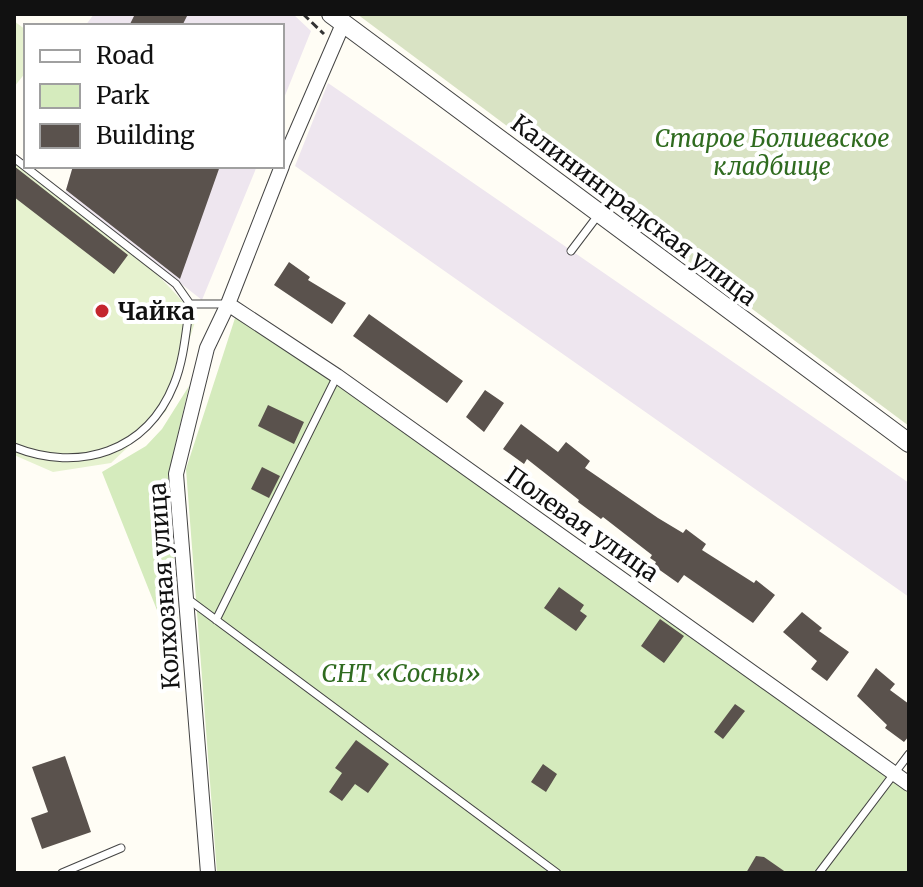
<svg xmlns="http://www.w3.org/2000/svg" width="923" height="887" font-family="Merriweather,serif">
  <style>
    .industrial { fill: #eee6ef }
    .green { fill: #d5ebbd }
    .cemetery { fill: #d9e3c4 }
    .pitch { fill: #e6f2cf }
    .building { fill: #5a524d }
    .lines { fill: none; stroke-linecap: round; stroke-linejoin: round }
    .service-casing { stroke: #444; stroke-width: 9 }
    .minor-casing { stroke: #444; stroke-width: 16 }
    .tertiary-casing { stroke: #444; stroke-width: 20 }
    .path { stroke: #333; stroke-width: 3; stroke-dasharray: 8 4; stroke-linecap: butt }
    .service { stroke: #fff; stroke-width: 7 }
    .minor { stroke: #fff; stroke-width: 14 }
    .tertiary { stroke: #fff; stroke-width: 18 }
    .poi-dot { fill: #c4262e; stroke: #fff; stroke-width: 3 }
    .labels { text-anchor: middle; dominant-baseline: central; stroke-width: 8; stroke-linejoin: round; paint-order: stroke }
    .park-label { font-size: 24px; font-style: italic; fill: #2f6b1f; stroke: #fff }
    .street-label { font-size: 24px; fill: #111; stroke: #fff }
    .poi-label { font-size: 24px; font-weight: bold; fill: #111; stroke: #fff; text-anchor: start }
  </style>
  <rect width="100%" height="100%" fill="#fffdf5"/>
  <path class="industrial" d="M94,14H293L311,31L282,103V26H85Z
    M328,83L909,483V597L295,166Z
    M73,166H257L202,300L65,193Z"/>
  <path class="green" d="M236,315L386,415L909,793V873H217L186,469Z
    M189,386L168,476L182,673L102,472L146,446L162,429Z"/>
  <path class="cemetery" d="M357,14H909V426Z"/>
  <path class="pitch" d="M14,21L26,30V72L14,87Z
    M14,159C71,204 155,261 196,319L166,411L111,463L53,472L14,455Z"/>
  <path class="building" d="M135,14H188L182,26H129Z
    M14,166L128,255L114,274L14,197Z
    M73,166H220L180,279L66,190Z
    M289,262L310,277L308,280L346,303L332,324L274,285Z
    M369,314L463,381L447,403L353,336Z
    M485,390L504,403L484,432L466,417Z
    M268,405L304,422L294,444L258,426Z
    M521,424L558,452L566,442L590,461L585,468L658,518L683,533L686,529L706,544L702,550L754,583L756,580L775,595L753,623L684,575L678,583L654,566L656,562L650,558L652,555L603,517L601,519L578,502L579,500L527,459L524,464L503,449Z
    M262,467L280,476L269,498L251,489Z
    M559,587L584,605L580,611L587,616L576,631L544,608Z
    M802,612L822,628L819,631L849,652L827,681L811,669L817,661L783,632Z
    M660,619L684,636L664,663L641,646Z
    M876,668L895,684L890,690L909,704V736L904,742L885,728L887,725L857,696Z
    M735,704L745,711L723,739L714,732Z
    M356,740L389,764L368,793L355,784L342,801L329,792L342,773L335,768Z
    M65,756L91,832L42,849L31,818L48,812L32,767Z
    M543,764L557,774L546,792L531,782Z
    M756,856L764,857L787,873H746Z"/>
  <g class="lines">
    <defs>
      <path id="service" d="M14,158L176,284L190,304
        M571,251L599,214
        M14,447C79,473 147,452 174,384C184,360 186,330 190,304H228
        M188,599L557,873
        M216,620L337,376
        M62,873L121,848
        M819,873L909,754"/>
      <path id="minor" d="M282,165L343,24
        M228,304L337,376L909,784
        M208,873L176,474L207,348L228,304L282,166"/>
      <path id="tertiary" d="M331,14L909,443"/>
    </defs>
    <use href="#service" class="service-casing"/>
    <use href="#minor" class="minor-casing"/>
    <use href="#tertiary" class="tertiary-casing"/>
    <path class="path" d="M303,14L324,34"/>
    <use href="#service" class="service"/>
    <use href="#minor" class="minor"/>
    <use href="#tertiary" class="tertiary"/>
  </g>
  <circle class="poi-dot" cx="102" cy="311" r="8"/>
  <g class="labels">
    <g class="park-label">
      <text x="772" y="138">Старое Болшевское<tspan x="772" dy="28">кладбище</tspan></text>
      <text x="401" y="673">СНТ «Сосны»</text>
    </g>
    <g class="street-label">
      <text transform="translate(634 210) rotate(37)">Калининградская улица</text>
      <text transform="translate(582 524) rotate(35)">Полевая улица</text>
      <text transform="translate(164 586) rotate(-94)">Колхозная улица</text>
    </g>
    <g class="poi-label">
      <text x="118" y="311">Чайка</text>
    </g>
  </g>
  <rect width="923" height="887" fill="none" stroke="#111111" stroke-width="32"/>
  <rect x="24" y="24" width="260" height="144" fill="#ffffff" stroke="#a0a0a0" stroke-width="2"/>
  <rect x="40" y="50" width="40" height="12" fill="#ffffff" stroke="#a0a0a0" stroke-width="2"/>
  <text x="96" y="64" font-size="24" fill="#111111">Road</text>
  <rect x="40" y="84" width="40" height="24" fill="#d5ebbd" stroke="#a0a0a0" stroke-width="2"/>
  <text x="96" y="104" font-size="24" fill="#111111">Park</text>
  <rect x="40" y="124" width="40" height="24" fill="#5a524d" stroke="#a0a0a0" stroke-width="2"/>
  <text x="96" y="144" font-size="24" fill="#111111">Building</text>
</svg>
